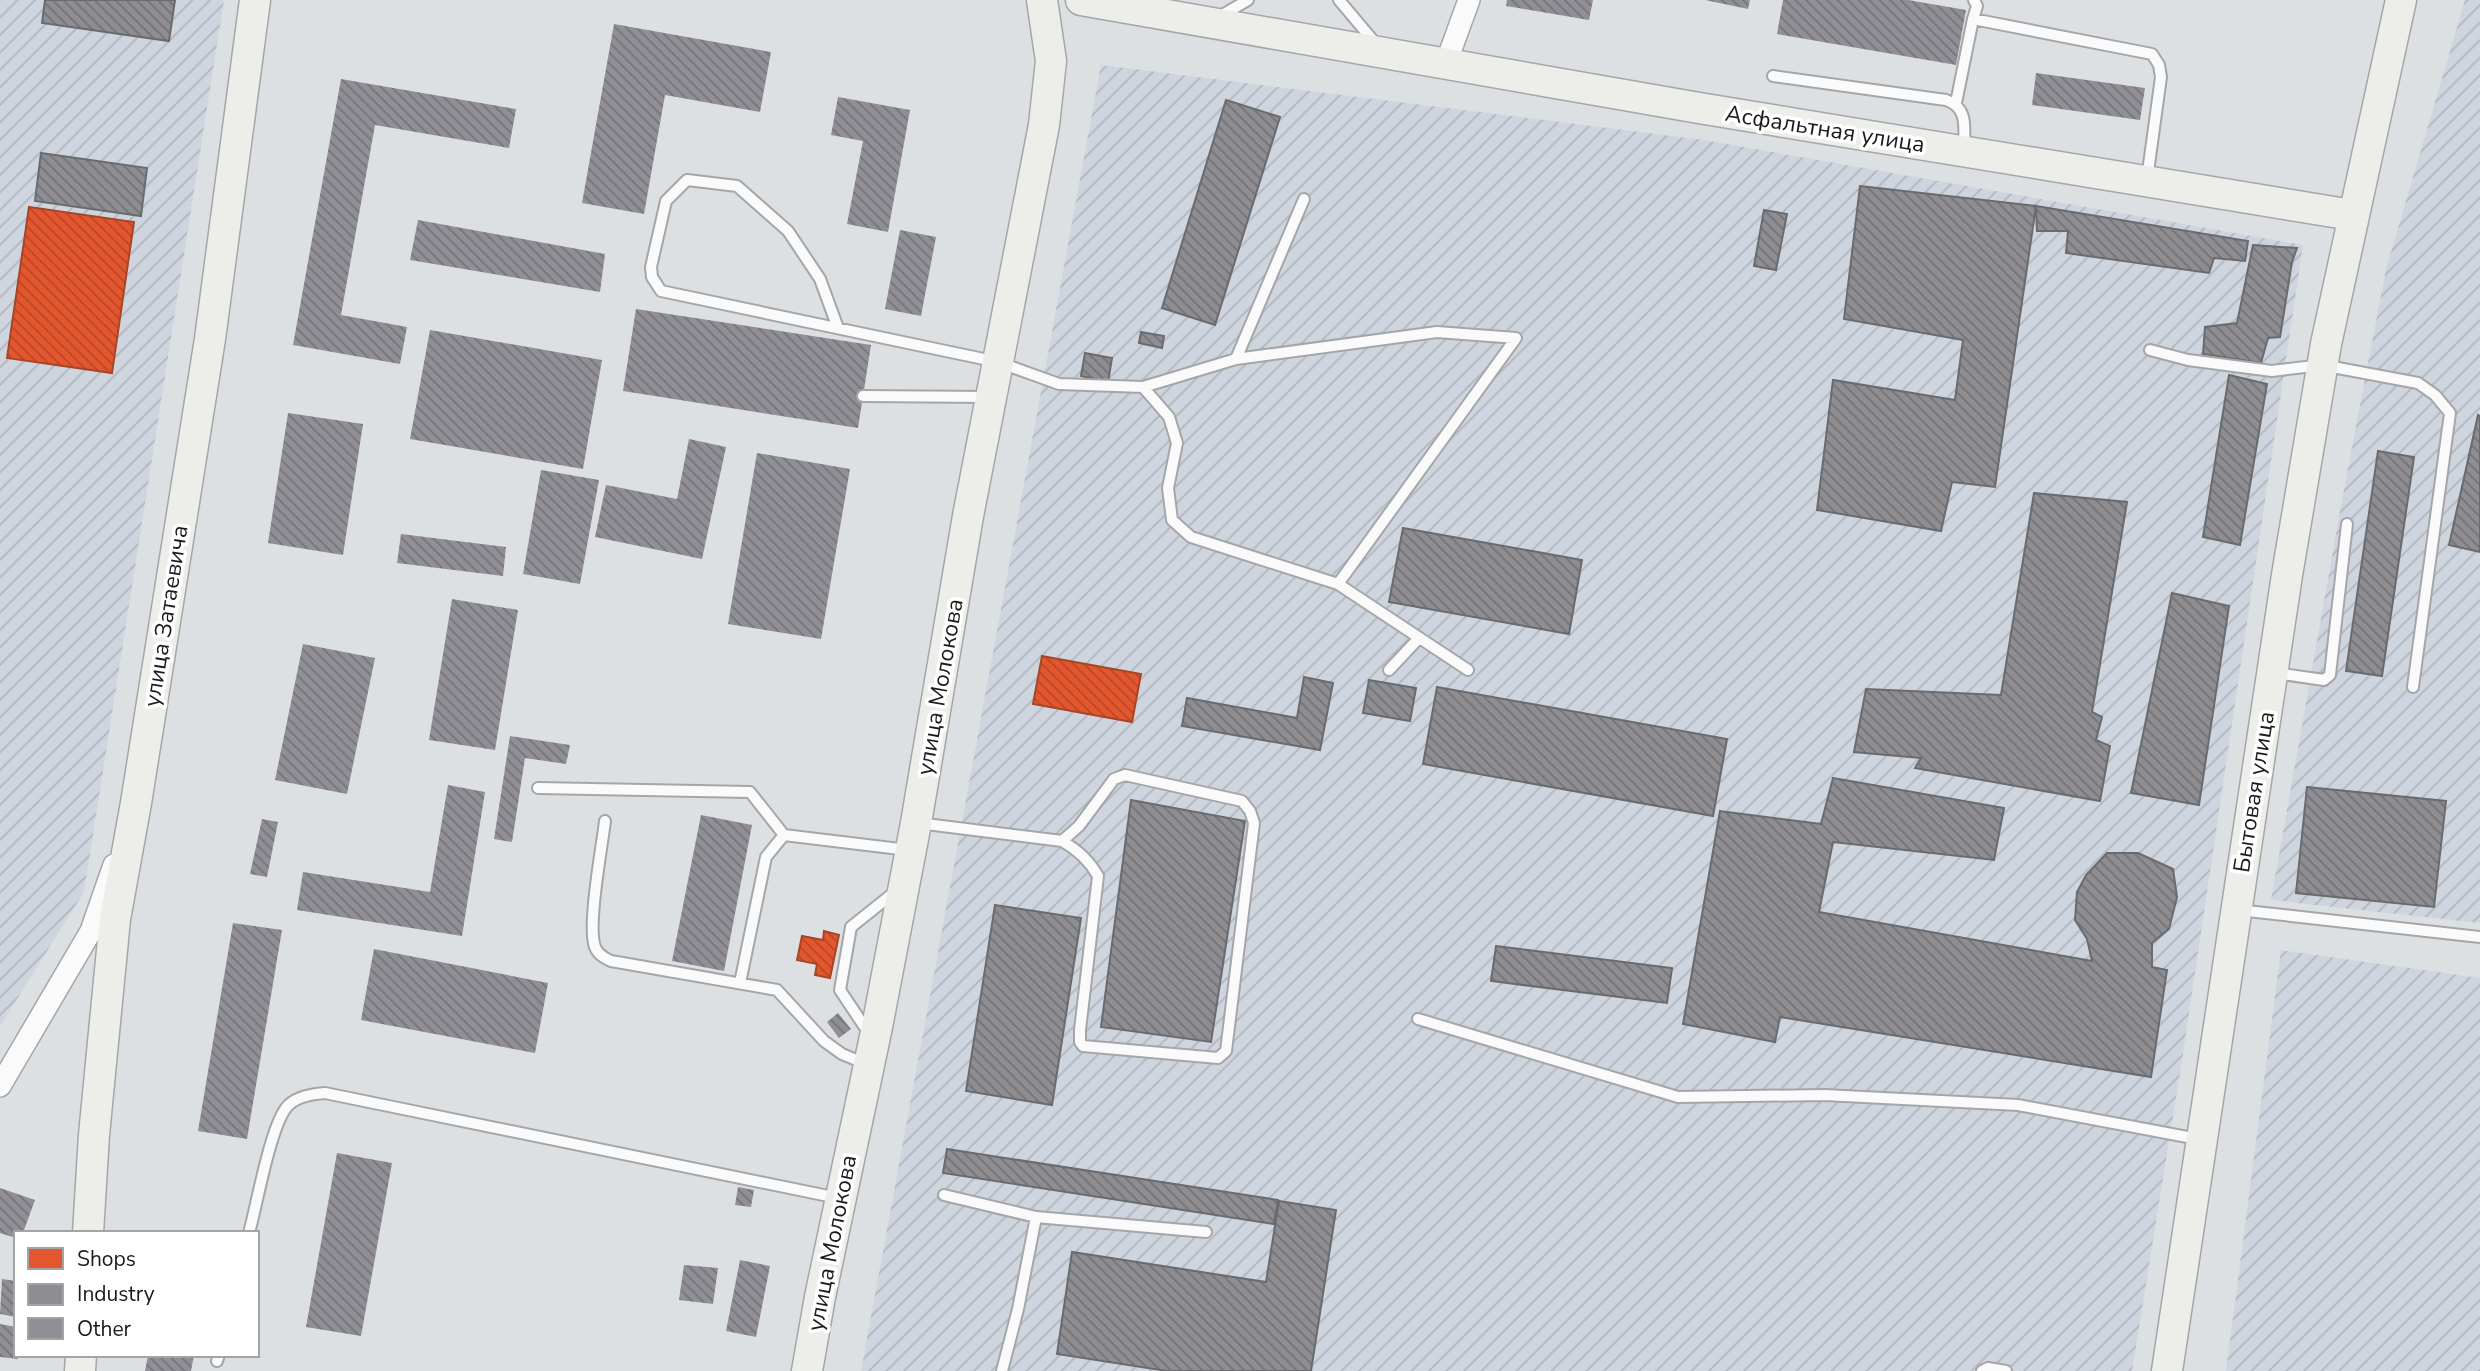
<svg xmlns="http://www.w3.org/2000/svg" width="2480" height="1371" font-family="'Nunito Sans',sans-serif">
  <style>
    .industrial { fill: url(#industrial-furrows) }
    .shops { fill: url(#shops-back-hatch); stroke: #a74529; stroke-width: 2 }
    .industry { fill: url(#industry-back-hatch); stroke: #6a6b6f; stroke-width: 2 }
    .building { fill: url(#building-back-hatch) }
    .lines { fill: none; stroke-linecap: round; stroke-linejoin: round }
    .lane-casing { stroke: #a4a6a8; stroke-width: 14 }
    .street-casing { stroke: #a4a6a8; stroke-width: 24 }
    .secondary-casing { stroke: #a4a6a8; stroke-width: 33 }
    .lane { stroke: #fafafb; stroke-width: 10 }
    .street { stroke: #fafafb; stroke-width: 21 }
    .secondary { stroke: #ededea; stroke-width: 30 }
    .labels { text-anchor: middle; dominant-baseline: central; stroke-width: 7; stroke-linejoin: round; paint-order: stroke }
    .street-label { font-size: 23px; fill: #191b1d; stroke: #fff }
  </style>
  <defs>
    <pattern id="industrial-furrows" width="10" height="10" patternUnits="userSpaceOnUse" patternTransform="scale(1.75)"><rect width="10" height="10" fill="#cfd5de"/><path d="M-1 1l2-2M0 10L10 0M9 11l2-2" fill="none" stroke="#b1b6be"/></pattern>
    <pattern id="shops-back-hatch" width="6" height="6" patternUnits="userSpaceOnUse" patternTransform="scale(1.75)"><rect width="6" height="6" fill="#e4572e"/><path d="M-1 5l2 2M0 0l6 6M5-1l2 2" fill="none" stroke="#b84727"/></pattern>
    <pattern id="industry-back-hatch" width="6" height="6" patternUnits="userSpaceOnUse" patternTransform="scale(1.75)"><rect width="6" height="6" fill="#8d8d92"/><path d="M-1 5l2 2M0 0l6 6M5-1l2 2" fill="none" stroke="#727277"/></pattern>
    <pattern id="building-back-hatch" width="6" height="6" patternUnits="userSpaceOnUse" patternTransform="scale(1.75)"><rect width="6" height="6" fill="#918f96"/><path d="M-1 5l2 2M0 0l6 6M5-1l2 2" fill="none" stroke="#76747a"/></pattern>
  </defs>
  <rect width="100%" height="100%" fill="#dde0e3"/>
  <path class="industrial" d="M0,0H224L84,892L0,1026Z
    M2465,0H2480V923L2271,900L2342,500L2386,269Z
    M1101,65L1704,140L2303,245L2183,1054L2132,1371H861Z
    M2281,950L2480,978V1371H2226Z"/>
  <path class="shops" d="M29,207L134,222L112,373L7,358Z
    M1042,656L1141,674L1132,722L1033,704Z
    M824,931L839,935L830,978L815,975L817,964L797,960L802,936L823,940Z"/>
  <path class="industry" d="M45,0H175L169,41L42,23Z
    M1226,100L1280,117L1215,325L1162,308Z
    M41,153L147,168L141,216L35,201Z
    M1860,186L2036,206L1995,487L1952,482L1941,531L1817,510L1833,380L1955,400L1963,340L1844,319Z
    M2036,206L2248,241L2245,261L2214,258L2209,273L2066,253L2068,231H2037Z
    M1764,210L1787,214L1776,270L1754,266Z
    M2253,245L2297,248L2292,262L2280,337L2268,338L2261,363L2203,354L2205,327L2237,323Z
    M1141,332L1164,336L1162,348L1139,343Z
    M1085,353L1112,358L1108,382L1081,376Z
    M2229,375L2267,384L2240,545L2203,537Z
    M2478,415L2480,416V552L2449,545Z
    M2378,451L2414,457L2382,676L2346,671Z
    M2034,493L2127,502L2092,712L2102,717L2096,740L2110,746L2100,801L1915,768L1921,758L1854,752L1866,689L2001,695Z
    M1403,528L1582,560L1569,634L1389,602Z
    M2172,593L2229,606L2199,805L2131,793Z
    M1304,677L1333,683L1320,750L1182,726L1187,698L1297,718Z
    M1369,680L1416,688L1410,721L1363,713Z
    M1437,687L1727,739L1713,816L1423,764Z
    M1833,778L2004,808L1994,860L1833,842L1819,912L2092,961L2087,939L2075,920L2077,892L2086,875L2107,853H2138L2173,869L2177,897L2169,929L2152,943V967L2167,970L2151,1077L1780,1017L1775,1042L1683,1024L1720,811L1821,824Z
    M2307,787L2446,801L2434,907L2296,893Z
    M1131,800L1245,821L1211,1042L1101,1027Z
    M995,905L1081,918L1052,1105L966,1091Z
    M1496,946L1672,968L1667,1003L1491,981Z
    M947,1149L1278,1200L1274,1224L943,1173Z
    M1279,1201L1336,1210L1311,1371H1167L1057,1354L1072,1252L1266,1282Z"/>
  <path class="building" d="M1507,0H1593L1589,20L1506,6Z
    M1705,0H1750L1748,9Z
    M1783,0H1908L1966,10L1956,65L1777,34Z
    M614,24L771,52L760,112L665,95L644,214L582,203Z
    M2036,73L2145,88L2140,120L2032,105Z
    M341,79L516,109L509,148L375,125L341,315L407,327L400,364L293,345Z
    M838,97L910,110L888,232L847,224L863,141L831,135Z
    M418,220L605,254L600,292L410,260Z
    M900,230L936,237L921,316L885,309Z
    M636,309L871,345L858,428L623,391Z
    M430,330L602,360L583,469L410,439Z
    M288,413L363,424L343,555L268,543Z
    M689,439L726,447L702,559L595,537L606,485L677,499Z
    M757,453L850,469L821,639L728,624Z
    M541,470L599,480L580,584L523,574Z
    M401,534L506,547L503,576L397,563Z
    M452,599L518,610L495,750L429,740Z
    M303,644L375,658L347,794L275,780Z
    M510,736L570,745L566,764L525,758L512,842L494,839Z
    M448,785L485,792L462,936L297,910L303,872L430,892Z
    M701,815L752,825L724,971L672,961Z
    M262,819L278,822L267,877L250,874Z
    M233,923L282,930L247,1139L198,1131Z
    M374,949L548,983L535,1053L361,1020Z
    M838,1013L851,1029L839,1038L827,1022Z
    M337,1153L392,1163L361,1336L306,1327Z
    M738,1187L754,1190L751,1207L735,1205Z
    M0,1188L35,1200L23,1233H16V1238L0,1233Z
    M740,1260L770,1266L756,1337L726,1331Z
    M684,1265L718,1268L713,1304L679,1300Z
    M2,1279L16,1281V1317L0,1314Z
    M0,1324L16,1327L18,1359L0,1357Z
    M148,1355H194L191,1371H145Z"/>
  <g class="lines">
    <defs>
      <path id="lane" d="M1339,0L1376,44
        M1974,0L1977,6L1973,19L2152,54L2159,65L2161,77L2147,179
        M1217,18L1248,0
        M1773,76L1946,100C1969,108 1964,128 1964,149
        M1956,103L1973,19
        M838,328L820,279L788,231L737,186L687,180L666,201L651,267L652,277L661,291L998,362L1059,384L1143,387L1236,359L1304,199
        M2150,350L2188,360L2272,371L2322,365L2418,383L2435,395L2450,413L2413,687
        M1236,359L1437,332L1516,338
        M1143,387L1169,417L1177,443L1168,488L1172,520L1191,537L1338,584
        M863,396L988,397
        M1389,670L1419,638
        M1468,670L1338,584L1516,338
        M2275,673L2324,680L2330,675L2347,524
        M538,788L750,792L784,835L908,850
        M605,821C602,847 587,926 595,947C598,955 605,958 611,961L777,990L824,1041L842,1054L866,1064
        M918,823L1062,841C1078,850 1089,860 1098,876L1080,1030V1042L1083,1046L1218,1058L1226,1051L1254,823L1250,811L1242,801L1125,775L1114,779L1079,826L1062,841
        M2238,910L2480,937
        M740,983L766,857L784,835
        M1418,1019L1678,1097L1825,1095L2018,1105L2198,1139
        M870,1035L840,990L851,927L896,891
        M944,1195L1036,1217
        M249,1233C257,1204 270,1129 286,1108C294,1097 311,1094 325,1093L838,1198
        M217,1361L219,1355
        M1002,1371L1018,1309L1036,1217L1206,1232
        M1982,1371L1988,1368L2006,1371"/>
      <path id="street" d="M1446,63L1469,0
        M0,1086L91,931L114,865"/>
      <path id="secondary" d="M1081,0L1699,108L2352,215
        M88,1233L94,1135L115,919L136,803L210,339L255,0
        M80,1371L81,1355
        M807,1371L820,1297L877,1027L916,823L968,516L1044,125L1051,61L1042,0
        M2167,1371L2287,575L2326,344L2401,0"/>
    </defs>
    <use href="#lane" class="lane-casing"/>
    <use href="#street" class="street-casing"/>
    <use href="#secondary" class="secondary-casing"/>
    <use href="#lane" class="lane"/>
    <use href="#street" class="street"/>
    <use href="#secondary" class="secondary"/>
  </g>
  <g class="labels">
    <g class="street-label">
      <text transform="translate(1825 129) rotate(9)">Асфальтная улица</text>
      <text transform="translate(166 616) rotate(-81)">улица Затаевича</text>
      <text transform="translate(940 687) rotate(-80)">улица Молокова</text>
      <text transform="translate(2254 792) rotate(-81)">Бытовая улица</text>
      <text transform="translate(832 1243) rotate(-79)">улица Молокова</text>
    </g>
  </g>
  <rect x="14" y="1231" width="245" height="126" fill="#ffffff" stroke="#a3a4a5" stroke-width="2"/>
  <rect x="28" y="1248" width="35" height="21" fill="#e4572e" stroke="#a3a4a5" stroke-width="2"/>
  <text x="77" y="1266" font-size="21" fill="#191b1d">Shops</text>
  <rect x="28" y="1284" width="35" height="21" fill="#8d8d92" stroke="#a3a4a5" stroke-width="2"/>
  <text x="77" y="1301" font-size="21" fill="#191b1d">Industry</text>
  <rect x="28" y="1318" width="35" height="21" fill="#918f96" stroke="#a3a4a5" stroke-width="2"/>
  <text x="77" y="1336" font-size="21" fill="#191b1d">Other</text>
</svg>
